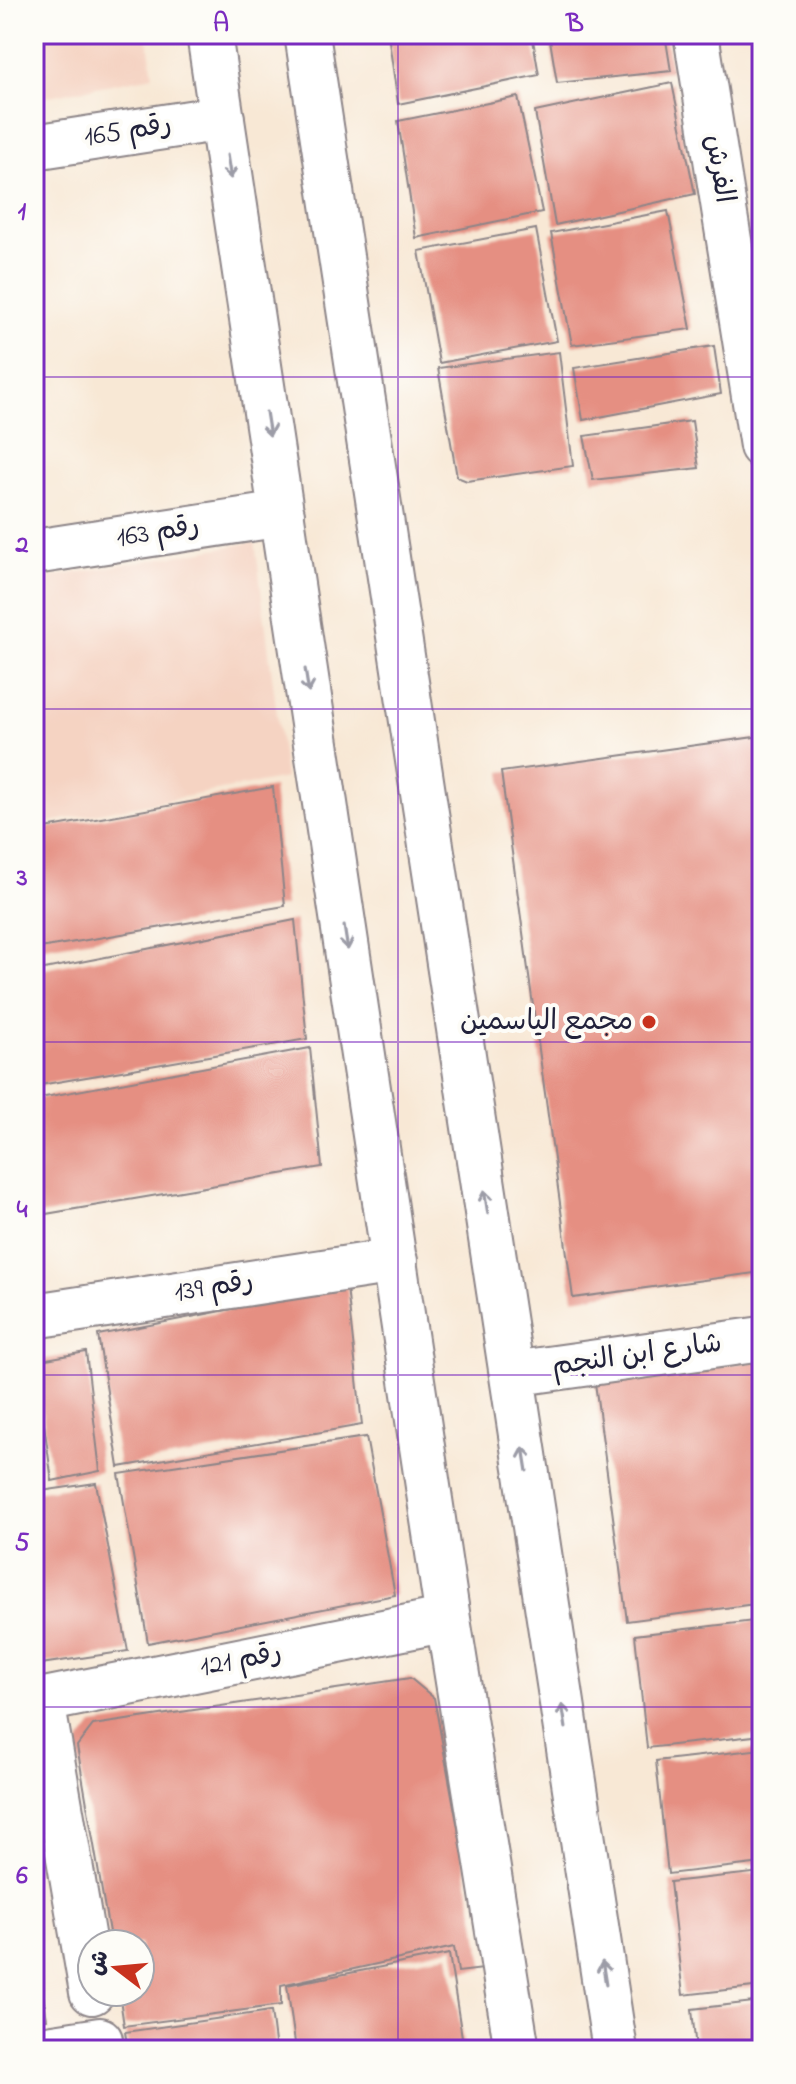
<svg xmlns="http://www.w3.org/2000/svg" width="796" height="2084" font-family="'Indie Flower','Playpen Sans Arabic',sans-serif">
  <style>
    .built { fill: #f5d3c2 }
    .building { fill: #e58f82 }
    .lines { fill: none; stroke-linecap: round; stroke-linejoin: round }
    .minor-casing { stroke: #8d8588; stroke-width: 48 }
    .minor { stroke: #fff; stroke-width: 44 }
    .oneway { stroke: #9c9ca7 }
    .grid { fill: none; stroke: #7b2cbf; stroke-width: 2; stroke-opacity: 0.55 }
    .poi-dot { fill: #c8321e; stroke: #fdfcf7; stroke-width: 3 }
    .labels { text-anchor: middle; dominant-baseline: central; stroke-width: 8; stroke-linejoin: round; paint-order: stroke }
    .street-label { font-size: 28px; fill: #22223b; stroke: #fdfcf7 }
    .poi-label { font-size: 28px; fill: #22223b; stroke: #fdfcf7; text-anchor: end }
    .neatline { fill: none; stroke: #7b2cbf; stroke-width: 3 }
    .grid-label { font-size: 26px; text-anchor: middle; font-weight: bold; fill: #7b2cbf }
  </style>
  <rect width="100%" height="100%" fill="#fdfcf7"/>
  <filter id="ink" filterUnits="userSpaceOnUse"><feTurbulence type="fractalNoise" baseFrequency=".0125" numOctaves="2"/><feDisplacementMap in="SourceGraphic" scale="16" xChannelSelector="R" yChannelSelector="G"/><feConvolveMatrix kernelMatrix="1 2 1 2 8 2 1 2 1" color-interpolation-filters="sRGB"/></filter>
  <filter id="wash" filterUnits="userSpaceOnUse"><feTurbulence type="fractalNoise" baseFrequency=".006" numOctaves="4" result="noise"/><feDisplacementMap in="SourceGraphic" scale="32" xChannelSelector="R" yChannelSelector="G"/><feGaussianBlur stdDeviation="1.8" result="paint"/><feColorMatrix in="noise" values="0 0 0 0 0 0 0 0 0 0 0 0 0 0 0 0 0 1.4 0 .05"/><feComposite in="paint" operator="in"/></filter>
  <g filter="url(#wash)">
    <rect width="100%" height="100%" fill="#f8e8d5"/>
    <path class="built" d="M34,34H147L153,76L34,99Z
      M255,542L285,778L34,825V580Z"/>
    <g id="blocks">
      <path class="building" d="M388,34H532L539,75L398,104Z
        M549,34H665L671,71L557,83Z
        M672,83L695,194L555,225L535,112Z
        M518,97L542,212L416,238L398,121Z
        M668,211L691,329L572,345L551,233Z
        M536,229L557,341L439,363L419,251Z
        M714,346L721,394L583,420L574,368Z
        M559,352L573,466L467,481L457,477L438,368Z
        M692,421L699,468L593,480L584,436Z
        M762,736V1272L573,1298L501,772Z
        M273,787L285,906L34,949V830Z
        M295,920L307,1039L34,1086V971Z
        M310,1048L322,1167L34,1216V1099Z
        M347,1287L362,1425L119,1467L98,1335Z
        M86,1352L100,1471L52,1481L35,1361Z
        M762,1360V1603L627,1621L595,1383Z
        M366,1437L395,1595L148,1643L119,1474Z
        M96,1483L128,1651L34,1665V1492Z
        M762,1620V1735L647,1748L635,1635Z
        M410,1678L434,1698L484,1969L458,1972L454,1947L281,1985V2005L124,2026L119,1992H140V1944H111L77,1746L93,1725Z
        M762,1749V1863L668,1874L656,1761Z
        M762,1872V1986L683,1995L670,1882Z
        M34,1942L47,2019L34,2021Z
        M449,1954L464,2050H296L287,1985Z
        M762,2001V2050H696L692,2009Z
        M271,2011L276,2050H128L125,2032Z"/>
    </g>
  </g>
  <g filter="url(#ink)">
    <use href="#blocks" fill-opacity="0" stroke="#8d8588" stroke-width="2"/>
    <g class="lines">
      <defs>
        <path id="minor" d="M209,34L448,1619L517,2050
          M307,34L615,2050
          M696,34L762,446
          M34,147L222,118
          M34,552L282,514
          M34,1316L395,1261
          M512,1374L762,1339
          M42,1701L92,1992
          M34,1702L448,1619
          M34,2050L100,2040"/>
      </defs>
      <use href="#minor" class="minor-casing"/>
      <use href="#minor" class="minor"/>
    </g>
    <defs><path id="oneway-shaft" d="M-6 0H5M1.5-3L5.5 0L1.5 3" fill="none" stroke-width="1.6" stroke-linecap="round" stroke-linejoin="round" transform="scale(2)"/></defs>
    <g class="oneway">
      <use href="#oneway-shaft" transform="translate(229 167) rotate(81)"/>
      <use href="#oneway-shaft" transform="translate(268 424) rotate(81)"/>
      <use href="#oneway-shaft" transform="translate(307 681) rotate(81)"/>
      <use href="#oneway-shaft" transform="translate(346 938) rotate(81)"/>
      <use href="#oneway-shaft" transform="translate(486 1202) rotate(-99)"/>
      <use href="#oneway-shaft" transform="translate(525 1459) rotate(-99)"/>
      <use href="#oneway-shaft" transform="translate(564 1716) rotate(-99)"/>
      <use href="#oneway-shaft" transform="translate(604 1973) rotate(-99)"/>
    </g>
  </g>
  <path class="grid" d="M398,34V2050M34,377H762M34,709H762M34,1042H762M34,1375H762M34,1707H762"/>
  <circle class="poi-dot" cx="649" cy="1022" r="8"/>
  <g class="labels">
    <g class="street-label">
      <text transform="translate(128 132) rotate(-9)">رقم 165</text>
      <text transform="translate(718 169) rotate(81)">الفرش</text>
      <text transform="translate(158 533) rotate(-9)">رقم 163</text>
      <text transform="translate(214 1288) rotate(-9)">رقم 139</text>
      <text transform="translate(637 1356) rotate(-8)">شارع ابن النجم</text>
      <text transform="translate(241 1661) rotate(-11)">رقم 121</text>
    </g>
    <g class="poi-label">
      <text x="633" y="1022">مجمع الياسمين</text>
    </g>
  </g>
  <rect width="796" height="2084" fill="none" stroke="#fdfcf7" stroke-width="88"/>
  <g transform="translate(116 1968) rotate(286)"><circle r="38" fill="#fdfcf7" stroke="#a5a5ac" stroke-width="2"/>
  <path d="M0-6L14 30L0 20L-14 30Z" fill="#c8321e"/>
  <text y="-12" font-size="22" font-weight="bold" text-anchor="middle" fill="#22223b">ش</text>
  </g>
  <rect x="44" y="44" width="708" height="1996" class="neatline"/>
  <g class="grid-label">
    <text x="221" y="31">A</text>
    <text x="575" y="31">B</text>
    <text x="22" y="219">1</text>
    <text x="22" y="552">2</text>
    <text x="22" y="885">3</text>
    <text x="22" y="1217">4</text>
    <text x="22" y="1550">5</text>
    <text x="22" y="1883">6</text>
  </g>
</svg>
